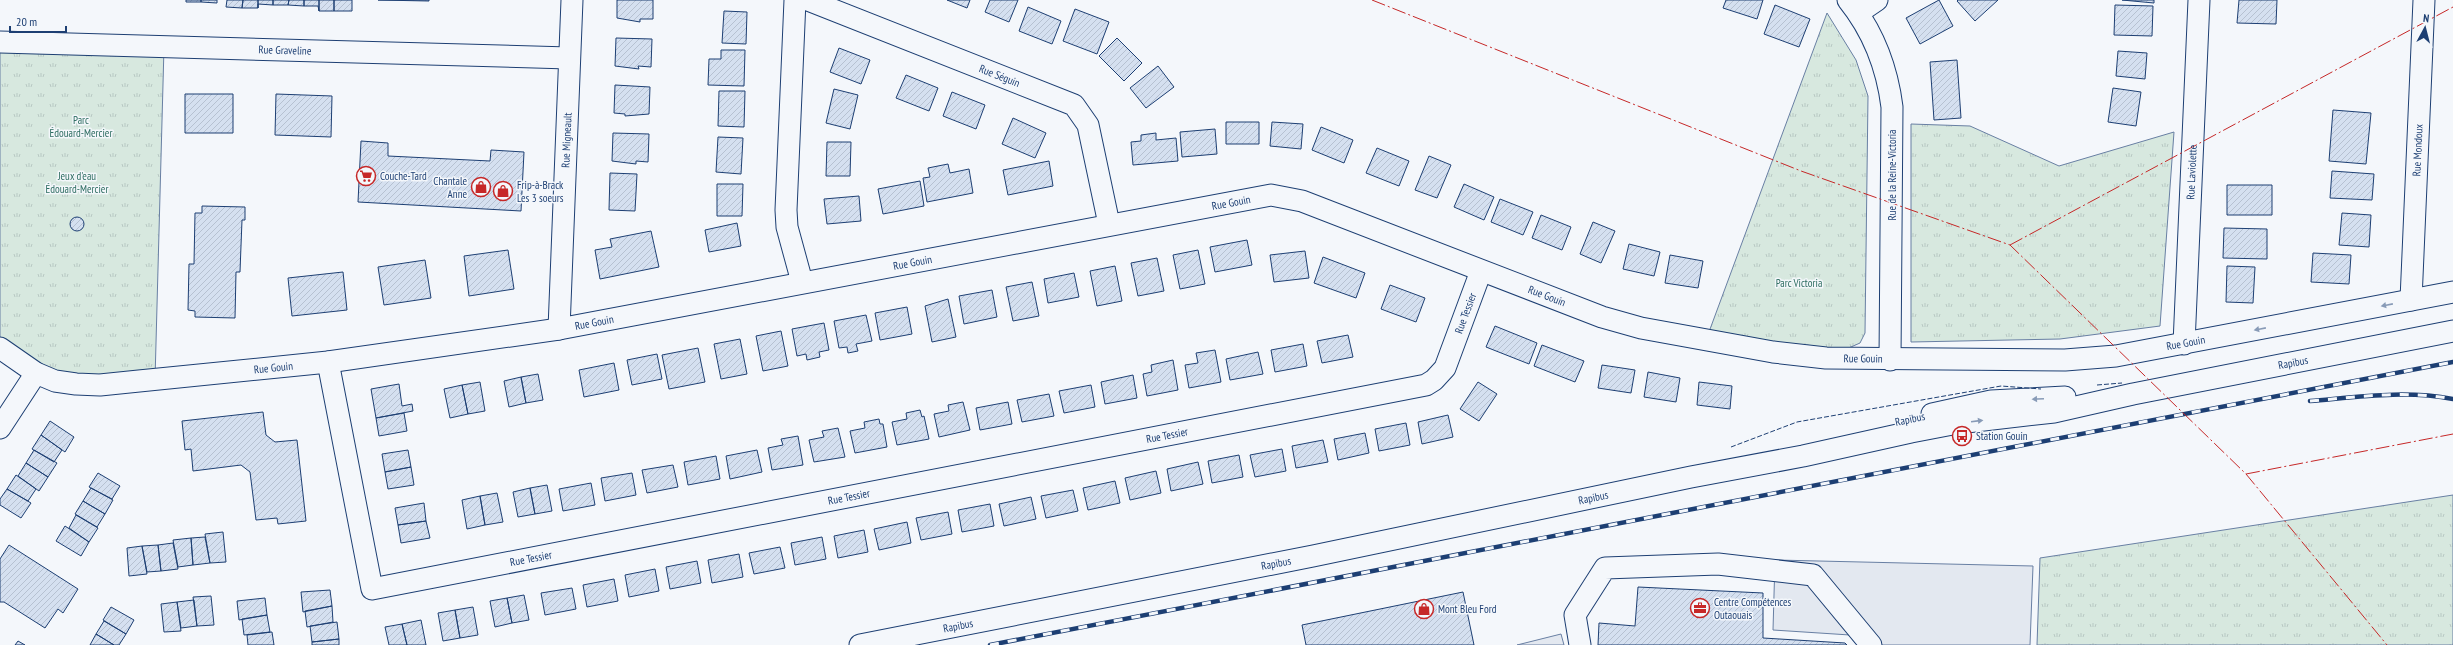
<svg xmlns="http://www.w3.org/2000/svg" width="2453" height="645" font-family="'PT Sans Narrow',sans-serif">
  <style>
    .grass { fill: url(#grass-tufts); stroke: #687fa3 }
    .parking { fill: #e3e8f0; stroke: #687fa3 }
    .building { fill: url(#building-hatch); stroke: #1d3f73 }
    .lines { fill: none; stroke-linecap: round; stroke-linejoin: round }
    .minor-casing { stroke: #1d3f73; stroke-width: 23 }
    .minor { stroke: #f4f7fb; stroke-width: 21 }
    .rail-casing { stroke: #1d3f73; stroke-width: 4.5 }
    .rail { stroke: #f4f7fb; stroke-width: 3; stroke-dasharray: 9; stroke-linecap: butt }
    .fence { stroke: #1d3f73; stroke-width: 1; stroke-dasharray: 5 2; stroke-linecap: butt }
    .power { stroke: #c62828; stroke-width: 1; stroke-dasharray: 14 3 2 3; stroke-linecap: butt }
    .oneway { fill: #889bb7 }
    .labels { text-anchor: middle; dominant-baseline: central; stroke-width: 3; stroke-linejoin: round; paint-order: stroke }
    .street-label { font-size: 11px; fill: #1d3f73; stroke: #f4f7fb }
    .park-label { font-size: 11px; fill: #2c6c60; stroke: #f4f7fb }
    .poi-label { font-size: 11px; fill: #1d3f73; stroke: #f4f7fb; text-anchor: start }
  </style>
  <defs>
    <pattern id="grass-tufts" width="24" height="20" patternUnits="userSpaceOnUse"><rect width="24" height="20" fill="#d7e8df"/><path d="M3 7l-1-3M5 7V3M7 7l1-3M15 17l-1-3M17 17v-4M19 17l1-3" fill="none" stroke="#b8c8c3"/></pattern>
    <pattern id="building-hatch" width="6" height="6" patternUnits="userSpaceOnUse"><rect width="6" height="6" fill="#d5e0f0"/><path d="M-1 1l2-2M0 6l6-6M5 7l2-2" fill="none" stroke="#b6c1d1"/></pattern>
  </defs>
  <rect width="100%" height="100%" fill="#f4f7fb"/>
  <path class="grass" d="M1827,13L1856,60L1868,96L1865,333L1860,343L1826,358L1706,340Z
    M0,42L164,47L155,380L76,384L0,348Z
    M1911,124L1970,126L2059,166L2174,132L2160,326L2060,339L1911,342Z
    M2453,495V645H2037L2040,558Z"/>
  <path class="parking" d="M1775,560L2033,566L2030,645H1858L1850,635L1773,630Z
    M1561,634L1564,645H1517Z"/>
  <path class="building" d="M186,0H201V2H186Z
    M201,0H217V3L201,2Z
    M227,0H243L242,8L226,7Z
    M243,0H258V8H242Z
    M258,0H273V5L258,4V8Z
    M273,0H289L288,5H273Z
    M289,0H304V6L288,5Z
    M304,0H319V11L318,6H304Z
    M319,0H334V11H319Z
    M334,0H352V11H334Z
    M378,0H429V1Z
    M617,0H653V19H640V22L617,18Z
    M947,0H970L967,8Z
    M990,0H1018L1009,22L985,12Z
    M1726,0H1763L1757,19L1723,8Z
    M1939,0L1953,26L1920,44L1906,18Z
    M1958,0H1998L1975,21L1957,1Z
    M2122,0H2154V3Z
    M2239,0H2277L2276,24L2237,23Z
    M1775,5L1810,19L1799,47L1764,34Z
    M2115,5L2153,6L2152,36L2114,35Z
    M1028,7L1061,21L1052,44L1019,31Z
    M1075,9L1109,22L1097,54L1063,41Z
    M724,11L747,12L746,44L722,43Z
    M616,38L652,39L651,67L638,66L639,69L615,66Z
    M1117,38L1142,63L1124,81L1099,56Z
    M839,48L870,60L861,84L830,72Z
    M721,50H745L744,86L708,85L709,59H721Z
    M2118,51L2147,53L2145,79L2116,76Z
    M1957,60L1961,118L1934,120L1930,62Z
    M1158,66L1174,87L1146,108L1130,88Z
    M906,75L938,88L929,111L896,98Z
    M615,85L650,87L649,114L625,116V114L614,113Z
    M2113,88L2141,92L2136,126L2108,122Z
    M834,89L858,95L850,129L826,123Z
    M719,91H745L744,127L718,126Z
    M952,92L985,105L976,129L943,116Z
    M185,94H233V133H185Z
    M276,94L332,96L331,137L275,135Z
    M2333,110L2371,113L2366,164L2329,161Z
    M1013,118L1046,133L1035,158L1002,144Z
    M1226,122H1259V144H1226Z
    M1272,122L1303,124L1301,149L1270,146Z
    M1321,127L1353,140L1344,163L1312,150Z
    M1215,129L1217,154L1182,157L1180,132Z
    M613,133L649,134L648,162L636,161V164L612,161Z
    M1156,133V140L1176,138L1178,161L1133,165L1131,142L1141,141V135Z
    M718,137L743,138L741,174L716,172Z
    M361,141L388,143V156L490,161L491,150L524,152L521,211L358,202Z
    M827,142H851L850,176H826Z
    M1377,148L1409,161L1399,186L1366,173Z
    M1429,156L1451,165L1437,198L1415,190Z
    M1049,161L1053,186L1008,195L1003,170Z
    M948,164L950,173L969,169L973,193L927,202L923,178L930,177L928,168Z
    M2332,171L2374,174L2372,200L2330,198Z
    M610,173L637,174L635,211L609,210Z
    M920,181L924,206L883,214L878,189Z
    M717,184H743L742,216H717Z
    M1464,184L1494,197L1484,220L1454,207Z
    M2227,185H2272V215H2227Z
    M859,196L861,221L827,224L824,199Z
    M1500,199L1533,212L1523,235L1491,222Z
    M202,206L245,207V220H242L240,272H236L235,318L195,317V311L188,310L189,264H194L195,213H202Z
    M2342,213L2371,215L2369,247L2339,245Z
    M1541,215L1571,227L1562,250L1532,238Z
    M70 224a7 7 0 1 1 14 0a7 7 0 1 1-14 0Z
    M1593,222L1615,231L1601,263L1580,254Z
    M737,223L741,246L709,252L705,230Z
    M2224,228L2267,229V259L2223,258Z
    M651,231L659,267L600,279L595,250L612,247L610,239Z
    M1247,240L1252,265L1215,272L1210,247Z
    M1629,244L1660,252L1654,276L1623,269Z
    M508,250L514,289L469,296L464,256Z
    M1198,250L1205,284L1180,289L1173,255Z
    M1305,251L1309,278L1274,282L1270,255Z
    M2313,253L2351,255L2349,284L2311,282Z
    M1670,255L1703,261L1698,288L1665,283Z
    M1323,257L1365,273L1356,298L1314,283Z
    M1157,258L1164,291L1138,296L1131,263Z
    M425,260L431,298L384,305L378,267Z
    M1115,266L1122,301L1097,306L1090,271Z
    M2227,266L2255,267L2253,303L2226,302Z
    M343,272L347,310L292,316L288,278Z
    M1074,273L1079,297L1048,303L1044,279Z
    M1032,282L1039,316L1013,321L1006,287Z
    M1390,285L1425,298L1416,322L1381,309Z
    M992,290L997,317L964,324L959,296Z
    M948,299L956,337L932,342L925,306Z
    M907,307L912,334L880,340L875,313Z
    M866,315L872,341L856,344L858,351L848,353L847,347L839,348L834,321Z
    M824,323L829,350L819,352L820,357L807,360L806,354L797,356L792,329Z
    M1495,326L1537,343L1529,364L1486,347Z
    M781,331L788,366L763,371L756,336Z
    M1348,335L1353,357L1322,363L1317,341Z
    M740,339L747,374L721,379L714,344Z
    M1303,344L1307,366L1275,372L1271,350Z
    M1542,345L1584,361L1575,382L1534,366Z
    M698,348L705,382L669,389L662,355Z
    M1215,350L1221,382L1189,388L1185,365L1198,363L1196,353Z
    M1258,352L1263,374L1230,380L1226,359Z
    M657,354L662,379L632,385L627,360Z
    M1173,360L1178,390L1147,396L1143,374L1152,372L1151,365Z
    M614,363L619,390L584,397L579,370Z
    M1602,365L1635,370L1631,393L1598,388Z
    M1648,372L1680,378L1676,402L1644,397Z
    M538,374L543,400L526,403L521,377Z
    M1133,375L1137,398L1105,404L1101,382Z
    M521,377L526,403L509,407L504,381Z
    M480,382L485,411L468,414L462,385Z
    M1478,382L1497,394L1479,421L1460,409Z
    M1699,382L1732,386L1730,409L1697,405Z
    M399,384L402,406L412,404L413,411L376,418L371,389Z
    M462,385L468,414L450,418L444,389Z
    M1091,385L1095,407L1064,413L1059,391Z
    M1049,394L1054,416L1022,422L1017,400Z
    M963,402L970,430L939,437L934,414L949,411L948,405Z
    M1008,402L1012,424L980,430L976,408Z
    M920,410L922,417L924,416L929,439L897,445L892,422L907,419L906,413Z
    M263,412L266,435L275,442L297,440L306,521L278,524L277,518L256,520L250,472L241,465L193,471L191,449L185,450L182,421Z
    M404,413L407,431L379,436L376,418Z
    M1448,415L1453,437L1422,444L1418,422Z
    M879,419L880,424H883L887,447L855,453L850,431L865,428L864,422Z
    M50,421L74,437L65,452L41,435Z
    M1406,423L1410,445L1379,451L1375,429Z
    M838,428L845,457L814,462L809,440L824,437L822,431Z
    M1365,433L1369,453L1338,460L1334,439Z
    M41,435L62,450L54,462L32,449Z
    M798,436L803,465L772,470L768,448L783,445L781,439Z
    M1323,440L1328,462L1296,468L1292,446Z
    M1282,449L1286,471L1255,477L1250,455Z
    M34,450L57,463L48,477L26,463Z
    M408,450L411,467L385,472L382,454Z
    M757,450L762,472L730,479L726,456Z
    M1239,455L1243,477L1212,483L1208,461Z
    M716,456L720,479L688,485L684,462Z
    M1198,462L1203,484L1171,491L1167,469Z
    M26,463L48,477L39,491L18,476Z
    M673,465L678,487L647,493L642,470Z
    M411,467L414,485L388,489L385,472Z
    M1156,471L1161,493L1130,500L1125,478Z
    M98,473L120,486L112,499L89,487Z
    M632,473L636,495L605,501L601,478Z
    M16,475L36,489L28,501L7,489Z
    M1115,481L1120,503L1088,510L1083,488Z
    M591,483L595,505L563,511L559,489Z
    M547,485L552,511L535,514L530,488Z
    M91,488L113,500L105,514L83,501Z
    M530,488L535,514L518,517L513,492Z
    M7,489L31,503L21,518L0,505V499Z
    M1073,490L1078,511L1046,518L1041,496Z
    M497,493L503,522L485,525L480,496Z
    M480,496L485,525L467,529L462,500Z
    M1031,497L1036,519L1004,526L999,504Z
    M83,501L105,514L97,527L75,514Z
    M424,503L426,521L398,525L395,508Z
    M990,504L994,526L962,532L958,510Z
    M948,512L952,534L921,540L916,518Z
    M76,515L98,528L89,542L69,528Z
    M426,521L430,538L401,543L398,525Z
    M907,522L911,543L879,550L874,529Z
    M65,526L89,542L81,556L56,541Z
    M864,530L868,552L838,558L834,536Z
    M223,532L226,562L210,563L205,534Z
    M205,537L210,563L193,565L191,538Z
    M822,537L826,559L795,565L791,543Z
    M191,538L193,565L178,567L173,540Z
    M173,543L178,569L161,571L158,545Z
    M9,545L78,589L63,613L58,609L45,628L4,602H0V559Z
    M158,545L161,571L147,572L142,546Z
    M142,546L147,574L129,576L127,548Z
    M780,547L785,568L754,574L749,553Z
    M739,554L743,577L712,583L708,560Z
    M697,561L701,583L670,589L666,567Z
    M655,569L659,591L629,597L625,575Z
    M614,579L618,601L587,607L583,585Z
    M1638,587L1763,593V638L1845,643L1847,645H1598L1599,623L1635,626Z
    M572,588L576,609L545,615L541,593Z
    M330,590L332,606L303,612L301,592Z
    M1463,592L1474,645H1306L1302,625Z
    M524,595L529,620L512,623L507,598Z
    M211,596L214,625L197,626L193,597Z
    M265,598L267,615L239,620L237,601Z
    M507,598L512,623L495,627L490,601Z
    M194,600L197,626L181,628L177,602Z
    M177,602L181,631L164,632L161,604Z
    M332,606L333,622L307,627L305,611Z
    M111,607L134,620L126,634L103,620Z
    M473,607L478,635L460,638L455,610Z
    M455,610L460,638L443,641L438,613Z
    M267,615L270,632L244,635L242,619Z
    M421,620L426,645H407L402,624Z
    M104,621L126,634L119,645H114L96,634Z
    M337,622L339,639L312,642L310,626Z
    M402,624L407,645H389L385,627Z
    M272,632L274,645H248L247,635Z
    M96,634L114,645H90Z
    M339,639V645H312V642Z
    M18,641L25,645H15Z"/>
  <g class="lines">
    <defs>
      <g id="minor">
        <path d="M795,0L786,210L787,227L802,282"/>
        <path id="s1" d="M808,0L1074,105L1088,125L1109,224"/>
        <path d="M1848,0C1873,31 1887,67 1892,107L1890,360"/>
        <path d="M1858,13L1877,0"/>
        <path id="s2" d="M0,42L569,58"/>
        <path id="s3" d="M2411,300L2424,0"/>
        <path id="s4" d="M559,329L572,0"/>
        <path id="s5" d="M2184,344L2199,0"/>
        <path id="s6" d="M0,348L36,373L55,381L76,384L100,385L139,381L328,362L559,329L1271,195L1302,201L1602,317L1641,328L1773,352L1826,358L2065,360L2116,356L2453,292"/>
        <path id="s7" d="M328,362L372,589L1426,385L1434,380L1445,368L1481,271"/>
        <path d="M1932,414L1991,401L2065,397"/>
        <path d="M0,428L36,373"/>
        <path id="s8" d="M860,645L1313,556L1691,477L1803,456L1911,432L1958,423L2054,412L2133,394L2453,331"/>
        <path d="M1580,645L1575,615L1605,568L1718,564L1813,575L1871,645"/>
      </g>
    </defs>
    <use href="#minor" class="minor-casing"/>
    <use href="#minor" class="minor"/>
    <defs>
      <path id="rail" d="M2310,401C2358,397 2405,390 2453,399
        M990,645L2453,362"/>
    </defs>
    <use href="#rail" class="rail-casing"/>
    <use href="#rail" class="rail"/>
    <path class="fence" d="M2097,385L2122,383
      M1731,447L1797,422L2001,386L2041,389"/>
    <path class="power" d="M1372,0L1801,171L2010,245L2246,474L2387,645
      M2010,245L2453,7
      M2246,474L2453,434"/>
  </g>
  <defs><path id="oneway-solid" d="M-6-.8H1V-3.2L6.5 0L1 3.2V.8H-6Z"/></defs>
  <g class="oneway">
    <use href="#oneway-solid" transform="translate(2387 305) rotate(169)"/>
    <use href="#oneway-solid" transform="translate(2260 329) rotate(169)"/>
    <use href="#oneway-solid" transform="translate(2038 399) rotate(177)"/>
    <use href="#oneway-solid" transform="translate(1977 421) rotate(-7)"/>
  </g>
  <defs>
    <symbol id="supermarket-ring" viewBox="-11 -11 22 22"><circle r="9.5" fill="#f4f7fb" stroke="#c62828" stroke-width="1.5"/><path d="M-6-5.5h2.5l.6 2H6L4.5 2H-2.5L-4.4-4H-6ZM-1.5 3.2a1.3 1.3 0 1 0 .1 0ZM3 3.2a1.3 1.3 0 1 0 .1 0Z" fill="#c62828"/></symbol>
    <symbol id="shop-ring" viewBox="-11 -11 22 22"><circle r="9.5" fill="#f4f7fb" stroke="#c62828" stroke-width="1.5"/><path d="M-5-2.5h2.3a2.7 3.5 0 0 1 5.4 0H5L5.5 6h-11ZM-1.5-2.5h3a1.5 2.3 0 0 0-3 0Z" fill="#c62828"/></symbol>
    <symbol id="bus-ring" viewBox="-11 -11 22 22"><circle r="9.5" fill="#f4f7fb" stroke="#c62828" stroke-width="1.5"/><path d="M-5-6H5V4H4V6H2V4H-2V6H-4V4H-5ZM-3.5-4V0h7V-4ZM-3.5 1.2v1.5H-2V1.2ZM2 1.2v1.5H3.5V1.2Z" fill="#c62828"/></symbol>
    <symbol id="office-ring" viewBox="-11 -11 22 22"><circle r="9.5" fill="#f4f7fb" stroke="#c62828" stroke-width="1.5"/><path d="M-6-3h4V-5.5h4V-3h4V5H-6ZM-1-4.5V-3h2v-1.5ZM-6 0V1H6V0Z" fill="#c62828"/></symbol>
  </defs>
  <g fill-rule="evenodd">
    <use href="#supermarket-ring" x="355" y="165" width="22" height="22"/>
    <use href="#shop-ring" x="470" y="176" width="22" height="22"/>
    <use href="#shop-ring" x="492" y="180" width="22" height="22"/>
    <use href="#bus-ring" x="1951" y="425" width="22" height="22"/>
    <use href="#office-ring" x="1689" y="597" width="22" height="22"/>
    <use href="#shop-ring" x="1413" y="598" width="22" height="22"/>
  </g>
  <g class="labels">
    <g class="street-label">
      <text stroke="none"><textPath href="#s2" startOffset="285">Rue Graveline</textPath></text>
      <text stroke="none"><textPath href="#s1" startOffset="206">Rue Séguin</textPath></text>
      <text stroke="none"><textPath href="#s4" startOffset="189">Rue Migneault</textPath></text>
      <text stroke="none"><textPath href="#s3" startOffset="150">Rue Mondoux</textPath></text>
      <text stroke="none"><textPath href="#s5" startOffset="172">Rue Laviolette</textPath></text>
      <text transform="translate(1892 175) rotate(-90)">Rue de la Reine-Victoria</text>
      <text stroke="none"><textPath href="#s6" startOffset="1256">Rue Gouin</textPath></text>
      <text stroke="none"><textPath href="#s6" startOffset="932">Rue Gouin</textPath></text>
      <text stroke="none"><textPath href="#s6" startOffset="1591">Rue Gouin</textPath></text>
      <text stroke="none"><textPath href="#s7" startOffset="1389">Rue Tessier</textPath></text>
      <text stroke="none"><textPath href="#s6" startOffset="608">Rue Gouin</textPath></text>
      <text stroke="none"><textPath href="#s6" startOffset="2239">Rue Gouin</textPath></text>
      <text stroke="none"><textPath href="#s6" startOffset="1915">Rue Gouin</textPath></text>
      <text stroke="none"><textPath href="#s8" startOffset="1461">Rapibus</textPath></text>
      <text stroke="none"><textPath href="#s6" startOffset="284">Rue Gouin</textPath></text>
      <text transform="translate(1910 419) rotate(-12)">Rapibus</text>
      <text stroke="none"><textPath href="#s7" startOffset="1041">Rue Tessier</textPath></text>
      <text stroke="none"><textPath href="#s7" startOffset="717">Rue Tessier</textPath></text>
      <text stroke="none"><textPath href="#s8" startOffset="748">Rapibus</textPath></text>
      <text stroke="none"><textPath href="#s7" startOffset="393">Rue Tessier</textPath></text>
      <text stroke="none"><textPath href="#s8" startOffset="424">Rapibus</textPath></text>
      <text stroke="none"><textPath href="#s8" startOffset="100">Rapibus</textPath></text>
    </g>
    <g class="park-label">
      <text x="81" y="120">Parc<tspan x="81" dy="13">Édouard-Mercier</tspan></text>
      <text x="77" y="176">Jeux d'eau<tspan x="77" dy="13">Édouard-Mercier</tspan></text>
      <text x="1799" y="283">Parc Victoria</text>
    </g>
    <g class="poi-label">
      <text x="380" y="176">Couche-Tard</text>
      <text x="467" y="181" text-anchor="end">Chantale<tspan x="467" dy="13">Anne</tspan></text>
      <text x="517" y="185">Frip-à-Brack<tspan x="517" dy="13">Les 3 soeurs</tspan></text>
      <text x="1976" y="436">Station Gouin</text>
      <text x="1714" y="602">Centre Compétences<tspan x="1714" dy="13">Outaouais</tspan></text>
      <text x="1438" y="609">Mont Bleu Ford</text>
    </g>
  </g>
  <g transform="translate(2425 28) rotate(7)" stroke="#f4f7fb" stroke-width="3" paint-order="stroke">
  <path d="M0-3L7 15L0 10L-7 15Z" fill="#1d3f73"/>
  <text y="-6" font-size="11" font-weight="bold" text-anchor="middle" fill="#1d3f73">N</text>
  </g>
  <path d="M10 26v6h56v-6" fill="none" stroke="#1d3f73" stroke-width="2"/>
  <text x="16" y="26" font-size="12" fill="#1d3f73" stroke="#f4f7fb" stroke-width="3" paint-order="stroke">20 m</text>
</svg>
